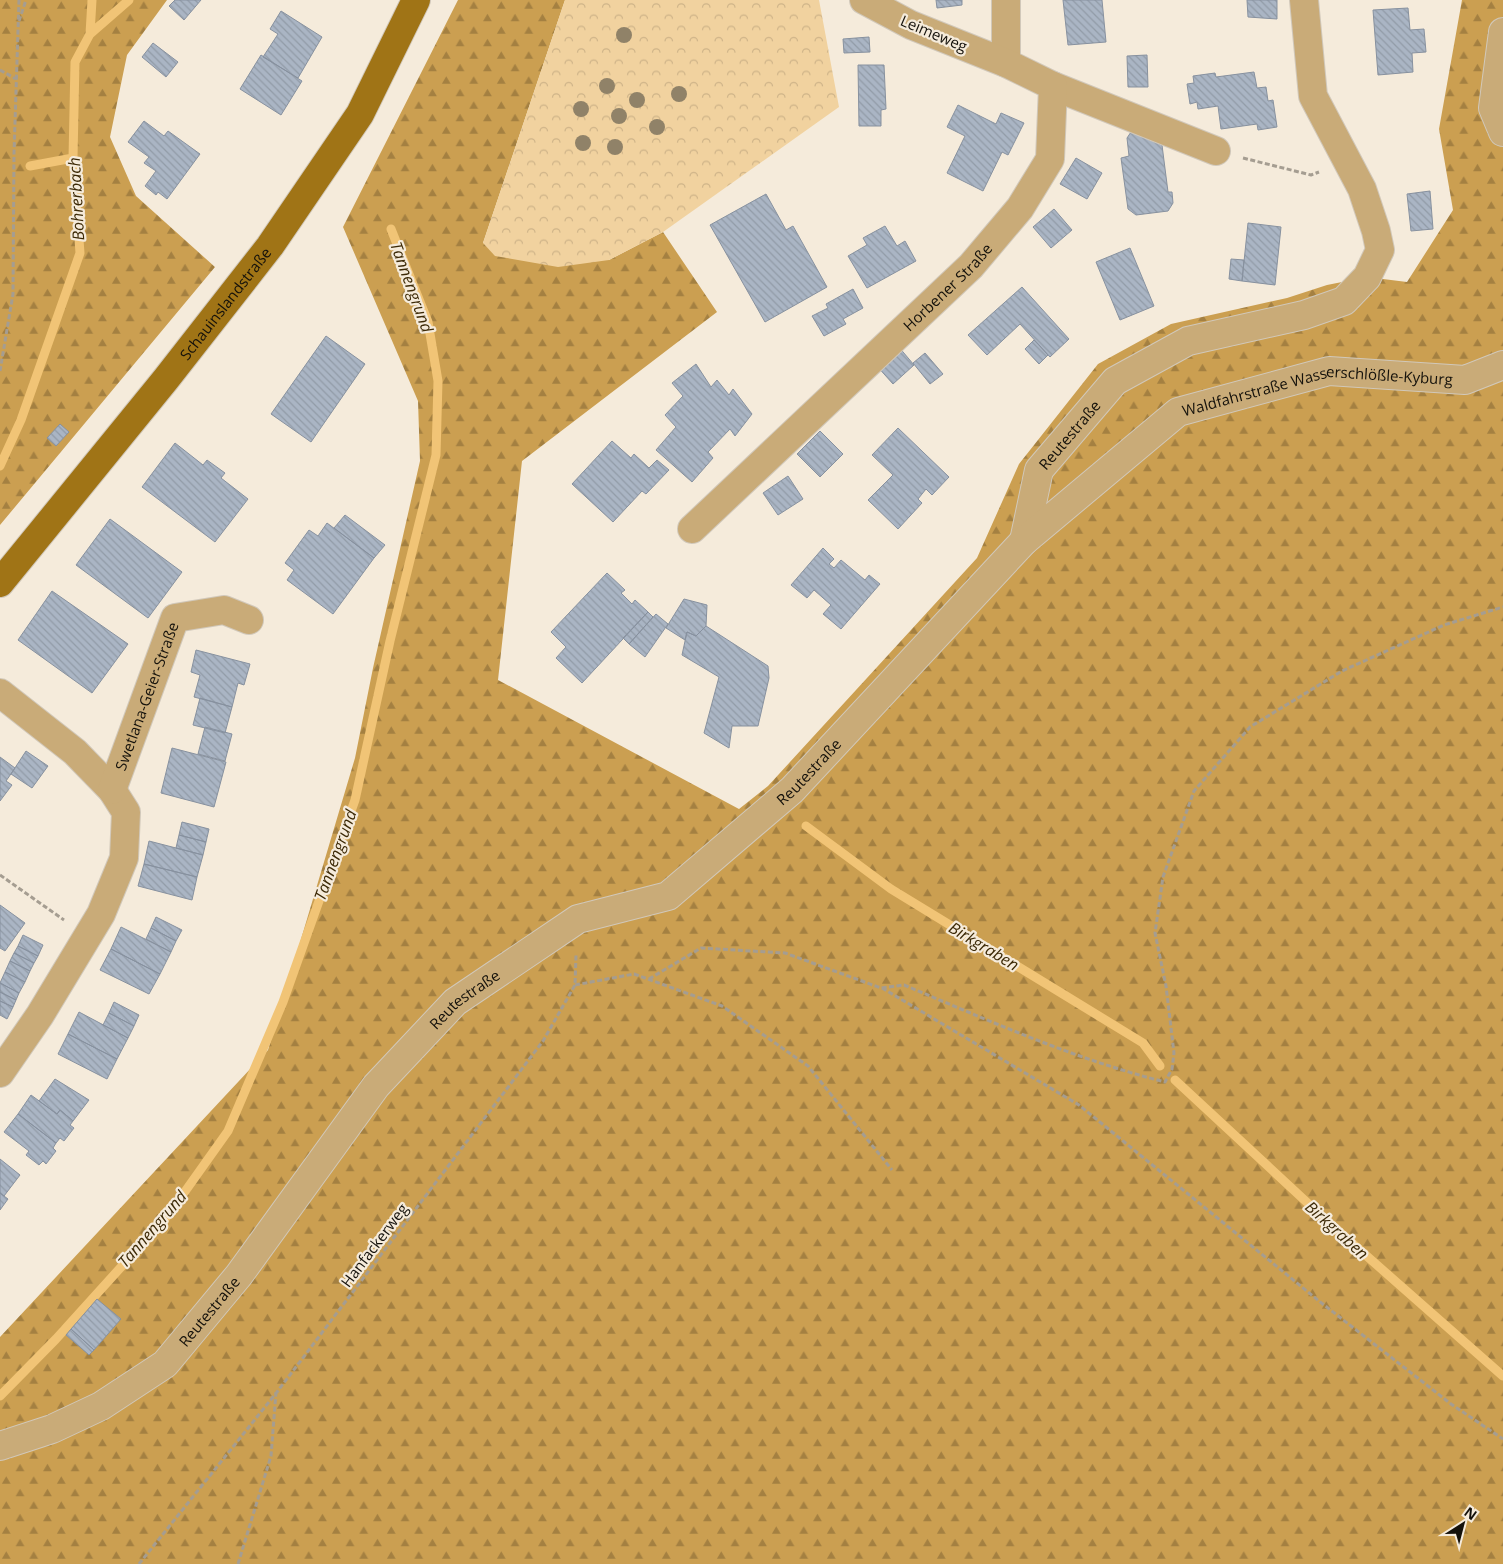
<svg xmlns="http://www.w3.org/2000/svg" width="1503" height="1564" font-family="'Open Sans',sans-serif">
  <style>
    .forest { fill: url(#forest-firs) }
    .park { fill: url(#park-crowns) }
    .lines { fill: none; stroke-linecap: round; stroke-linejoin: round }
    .stream { stroke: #f1c476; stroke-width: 9 }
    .building { fill: url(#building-back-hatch); stroke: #87919f }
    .minor-casing { stroke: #d1c8ba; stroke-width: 30 }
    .major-casing { stroke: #d1c8ba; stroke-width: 30 }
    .path { stroke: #a59d91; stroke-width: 3; stroke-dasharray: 5 2.5; stroke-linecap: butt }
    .minor { stroke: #c9ab78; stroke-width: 28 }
    .major { stroke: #a07416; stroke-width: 28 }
    .tree { fill: #908268 }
    .labels { text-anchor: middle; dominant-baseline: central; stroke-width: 4.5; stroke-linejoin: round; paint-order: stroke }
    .street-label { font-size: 15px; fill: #14110b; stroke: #f5ebdb }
    .water-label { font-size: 16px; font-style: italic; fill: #3c2906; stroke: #f5ebdb }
  </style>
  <defs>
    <pattern id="forest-firs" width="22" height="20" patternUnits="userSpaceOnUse" patternTransform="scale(1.25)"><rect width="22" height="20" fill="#cb9f51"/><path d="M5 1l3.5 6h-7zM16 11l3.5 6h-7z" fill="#a48041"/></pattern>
    <pattern id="park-crowns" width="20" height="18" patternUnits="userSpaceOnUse" patternTransform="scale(1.25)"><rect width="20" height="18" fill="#f1d29f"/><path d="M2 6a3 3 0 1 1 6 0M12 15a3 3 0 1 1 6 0" fill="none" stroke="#ceb388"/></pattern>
    <pattern id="building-back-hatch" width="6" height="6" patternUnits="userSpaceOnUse" patternTransform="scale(1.25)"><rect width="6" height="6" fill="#aab5c4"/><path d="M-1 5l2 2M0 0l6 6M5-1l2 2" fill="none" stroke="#919ba7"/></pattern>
  </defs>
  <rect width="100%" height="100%" fill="#f5ebdb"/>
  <path class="forest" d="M0,0H167L127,55L110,137L136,196L215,267L0,525Z
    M458,0H565L483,243L609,260L663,232L717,312L522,461L498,680L739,809L768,786L977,558L1019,464L1098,364L1171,324L1287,298L1327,285L1367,277L1407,282L1453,210L1439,129L1462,0H1503V1564H0V1337L268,1050L355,758L373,668L420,461L418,401L343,227Z"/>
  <path class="park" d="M565,0H819L839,107L663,232L609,260L558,267L495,256L483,243Z"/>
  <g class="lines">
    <path class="stream" d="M90,34L92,0
      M30,166L73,158
      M0,466L21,420L80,253L73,158L75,62L90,34L129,0
      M806,826L891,889L1143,1043L1160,1066
      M1175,1080L1327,1221L1503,1376
      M0,1396L56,1339L169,1214L228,1131L283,1002L355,800L390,641L436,455L438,381L428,322L391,229"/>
  </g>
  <path class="building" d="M175,0H201L184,20L169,6Z
    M936,0H962V5L937,8Z
    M1063,0H1102L1106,42L1068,45Z
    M1247,0H1277V19L1248,17Z
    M1408,8L1410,30L1424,29L1426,52L1412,53L1413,72L1378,75L1373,10Z
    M281,11L322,37L298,78L263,57L278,34L270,29Z
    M869,37L870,52L844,53L843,39Z
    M153,43L178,62L166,77L142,57Z
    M261,55L302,81L281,115L240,89Z
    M1147,55L1148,87H1128L1127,56Z
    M858,65H884L886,109L881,110V126H859Z
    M1254,72L1257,88L1266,87L1268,101L1273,100L1277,127L1258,130L1257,124L1221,129L1218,106L1198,109L1197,102L1190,104L1187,84L1194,83L1193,76L1215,73L1216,77Z
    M958,105L996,124L1001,113L1024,123L1008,155L1002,152L983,191L947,173L965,136L947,127Z
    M144,121L164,136L168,131L200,154L167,199L158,192L156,195L145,186L156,171L144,163L149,157L128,142Z
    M1131,132L1162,145L1168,192H1172L1173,203L1168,211L1136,215L1128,209L1121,158L1129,156L1127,138Z
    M1076,158L1102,173L1087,199L1060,184Z
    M1430,191L1433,229L1411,231L1407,194Z
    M766,194L786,230L793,226L827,287L765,322L710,225Z
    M1054,209L1072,230L1051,248L1033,227Z
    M1248,223L1281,227L1275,285L1242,281Z
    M885,226L897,246L905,241L916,261L867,288L848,256L867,245L863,238Z
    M1130,248L1154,306L1120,320L1096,262Z
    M1231,259L1244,260L1242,281L1229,279Z
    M1022,287L1069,339L1050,357L1020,324L987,355L968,335Z
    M853,289L863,308L843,319L846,324L824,336L812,316L828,308L826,304Z
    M326,336L365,364L311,442L271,414Z
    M1034,340L1048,355L1039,364L1025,349Z
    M898,346L914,365L893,384L876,365Z
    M925,353L943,374L930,384L913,363Z
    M696,364L711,387L717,380L729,395L733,389L752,414L735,436L730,429L708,452L713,458L692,482L656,450L676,427L665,415L683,396L672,383Z
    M60,424L69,432L56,446L47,438Z
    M898,428L949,477L932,495L926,489L918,499L922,503L898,529L868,500L893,475L872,455Z
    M820,431L843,454L820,477L797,454Z
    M612,441L631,458L634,454L649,468L657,460L669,470L646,494L642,491L613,522L572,484Z
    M175,443L203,465L207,460L225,473L221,478L248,499L215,542L142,487Z
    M788,476L803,499L778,515L763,493Z
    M345,515L385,545L374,558L334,528Z
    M110,519L182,572L148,618L76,565Z
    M327,523L374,558L333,614L287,580L294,570L285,563L309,530L318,536Z
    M823,548L834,559L829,564L834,568L841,560L865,580L869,575L880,584L841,629L823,614L831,605L814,590L807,598L791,585Z
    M607,573L625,590L621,593L632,604L635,600L648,612L582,683L556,658L566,647L551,632Z
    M52,591L128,644L92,693L18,640Z
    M684,599L707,605L706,626L696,636L687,632L685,640L666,628Z
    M648,612L653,617L629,644L623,638Z
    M656,614L668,624L645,657L629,644Z
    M706,626L768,666L769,678L758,726H732L729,748L704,733L719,677L682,655L687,632L696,636Z
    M196,650L250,664L244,685L238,683L232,707L194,697L200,675L191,672Z
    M200,698L232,707L225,733L193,725Z
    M205,727L232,734L225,761L198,754Z
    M172,748L226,762L214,807L161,793Z
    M26,751L48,766L32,788L11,774Z
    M0,757L15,768L6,781L12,785L0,801Z
    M182,822L209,829L206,842L179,835Z
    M179,835L206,842L203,855L176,848Z
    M149,841L203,855L197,877L144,864Z
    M144,864L197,877L192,900L138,886Z
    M0,905L25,923L5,951L0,948Z
    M156,917L182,930L176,941L151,928Z
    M121,927L171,952L160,974L111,949Z
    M151,928L176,941L171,952L146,939Z
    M23,935L43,945L38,956L18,946Z
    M18,946L38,956L34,963L14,953Z
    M111,949L160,974L149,994L100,970Z
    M14,953L34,963L30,971L10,961Z
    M10,961L30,971L25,982L5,972Z
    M5,972L25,982L19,993L0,983Z
    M0,983L19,993L16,1000L0,992Z
    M0,992L16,1000L13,1007L0,1001Z
    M0,1001L13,1007L7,1019L0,1015Z
    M114,1002L139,1015L134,1026L109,1013Z
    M79,1012L128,1038L117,1059L68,1034Z
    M109,1013L134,1026L128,1038L103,1025Z
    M68,1034L117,1059L107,1079L58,1054Z
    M55,1079L89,1100L73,1121L60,1110L57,1114L39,1101Z
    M31,1095L57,1114L60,1110L73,1121L70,1125L74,1128L64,1141L60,1138L56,1143L18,1114Z
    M18,1114L56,1143L53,1148L56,1151L46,1164L43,1161L39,1165L26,1155L29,1151L4,1132Z
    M0,1159L20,1175L4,1196L0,1193Z
    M0,1193L8,1199L0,1210Z
    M97,1299L121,1319L94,1350L71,1329Z
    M71,1329L94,1350L89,1355L66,1335Z"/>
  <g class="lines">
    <defs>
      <g id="minor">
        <path d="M1006,0V63"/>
        <path d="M1503,32L1493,108L1503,132"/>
        <path d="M1053,86L1216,151"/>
        <path id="s1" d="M692,529L971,266L1020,208L1050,159L1053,86L1006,63L911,25L864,0"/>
        <path id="s2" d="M1024,541L1039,470L1115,381L1188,341L1304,315L1344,301L1367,277L1380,250L1376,231L1362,189L1313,96L1304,0"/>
        <path d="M0,693L75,752L112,790L126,812L124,858L101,914L40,1015L0,1073"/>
        <path id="s3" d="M112,790L175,618L224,610L249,620"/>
        <path id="s4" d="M0,1446L52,1429L101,1406L165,1364L239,1275L376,1086L455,1002L578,919L668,896L792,790L1024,541L1178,412L1329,371L1465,380L1503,365"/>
      </g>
      <g id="major">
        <path id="s5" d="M0,583L166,379L270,246L360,114L416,0"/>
      </g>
    </defs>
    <use href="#minor" class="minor-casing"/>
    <use href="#major" class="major-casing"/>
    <path class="path" d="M19,21L26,0
      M0,70L16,79
      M1243,158L1311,175L1319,172
      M0,371L13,294L14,153L19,0
      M0,875L64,920
      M649,979L701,948L785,953L881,988L904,985C990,1021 1074,1059 1165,1082L1172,1069L1174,1053L1166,986L1155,933L1163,877L1194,791L1250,727L1342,671L1444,625L1503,607
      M575,985L634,974L722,1006L808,1066L892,1170
      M882,988L1079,1105L1319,1301L1451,1404L1503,1439
      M139,1564L277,1392L543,1041L575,985L576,955
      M238,1564L271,1456L276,1392"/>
    <use href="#minor" class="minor"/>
    <use href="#major" class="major"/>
  </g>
  <g class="tree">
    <circle cx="624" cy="35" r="8"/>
    <circle cx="607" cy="86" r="8"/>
    <circle cx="679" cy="94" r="8"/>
    <circle cx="637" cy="100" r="8"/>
    <circle cx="581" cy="109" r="8"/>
    <circle cx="619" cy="116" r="8"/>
    <circle cx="657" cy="127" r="8"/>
    <circle cx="583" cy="143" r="8"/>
    <circle cx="615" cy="147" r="8"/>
  </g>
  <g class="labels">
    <g class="street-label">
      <text transform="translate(934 33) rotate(23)">Leimeweg</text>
      <text stroke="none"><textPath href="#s1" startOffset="352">Horbener Straße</textPath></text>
      <text stroke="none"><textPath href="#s5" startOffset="359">Schauinslandstraße</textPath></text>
      <text stroke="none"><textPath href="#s4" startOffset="1738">Waldfahrstraße Wasserschlößle-Kyburg</textPath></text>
      <text stroke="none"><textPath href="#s2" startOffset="119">Reutestraße</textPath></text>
      <text stroke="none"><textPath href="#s3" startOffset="100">Swetlana-Geier-Straße</textPath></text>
      <text stroke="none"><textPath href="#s4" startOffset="1079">Reutestraße</textPath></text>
      <text stroke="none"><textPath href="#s4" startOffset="659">Reutestraße</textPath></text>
      <text transform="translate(374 1245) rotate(-53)">Hanfackerweg</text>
      <text stroke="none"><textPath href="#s4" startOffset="254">Reutestraße</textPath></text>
    </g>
    <g class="water-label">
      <text transform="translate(76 199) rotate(-93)">Bohrerbach</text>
      <text transform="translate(412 287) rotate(70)">Tannengrund</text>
      <text transform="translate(335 855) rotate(-70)">Tannengrund</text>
      <text transform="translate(984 946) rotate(31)">Birkgraben</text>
      <text transform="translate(152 1229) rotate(-49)">Tannengrund</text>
      <text transform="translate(1337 1230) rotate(42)">Birkgraben</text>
    </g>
  </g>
  <g transform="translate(1463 1524) rotate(36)" stroke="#f5ebdb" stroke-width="4" paint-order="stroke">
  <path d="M0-4L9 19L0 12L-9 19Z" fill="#14110b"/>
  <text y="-8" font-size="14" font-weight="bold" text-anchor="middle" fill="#14110b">N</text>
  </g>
</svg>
